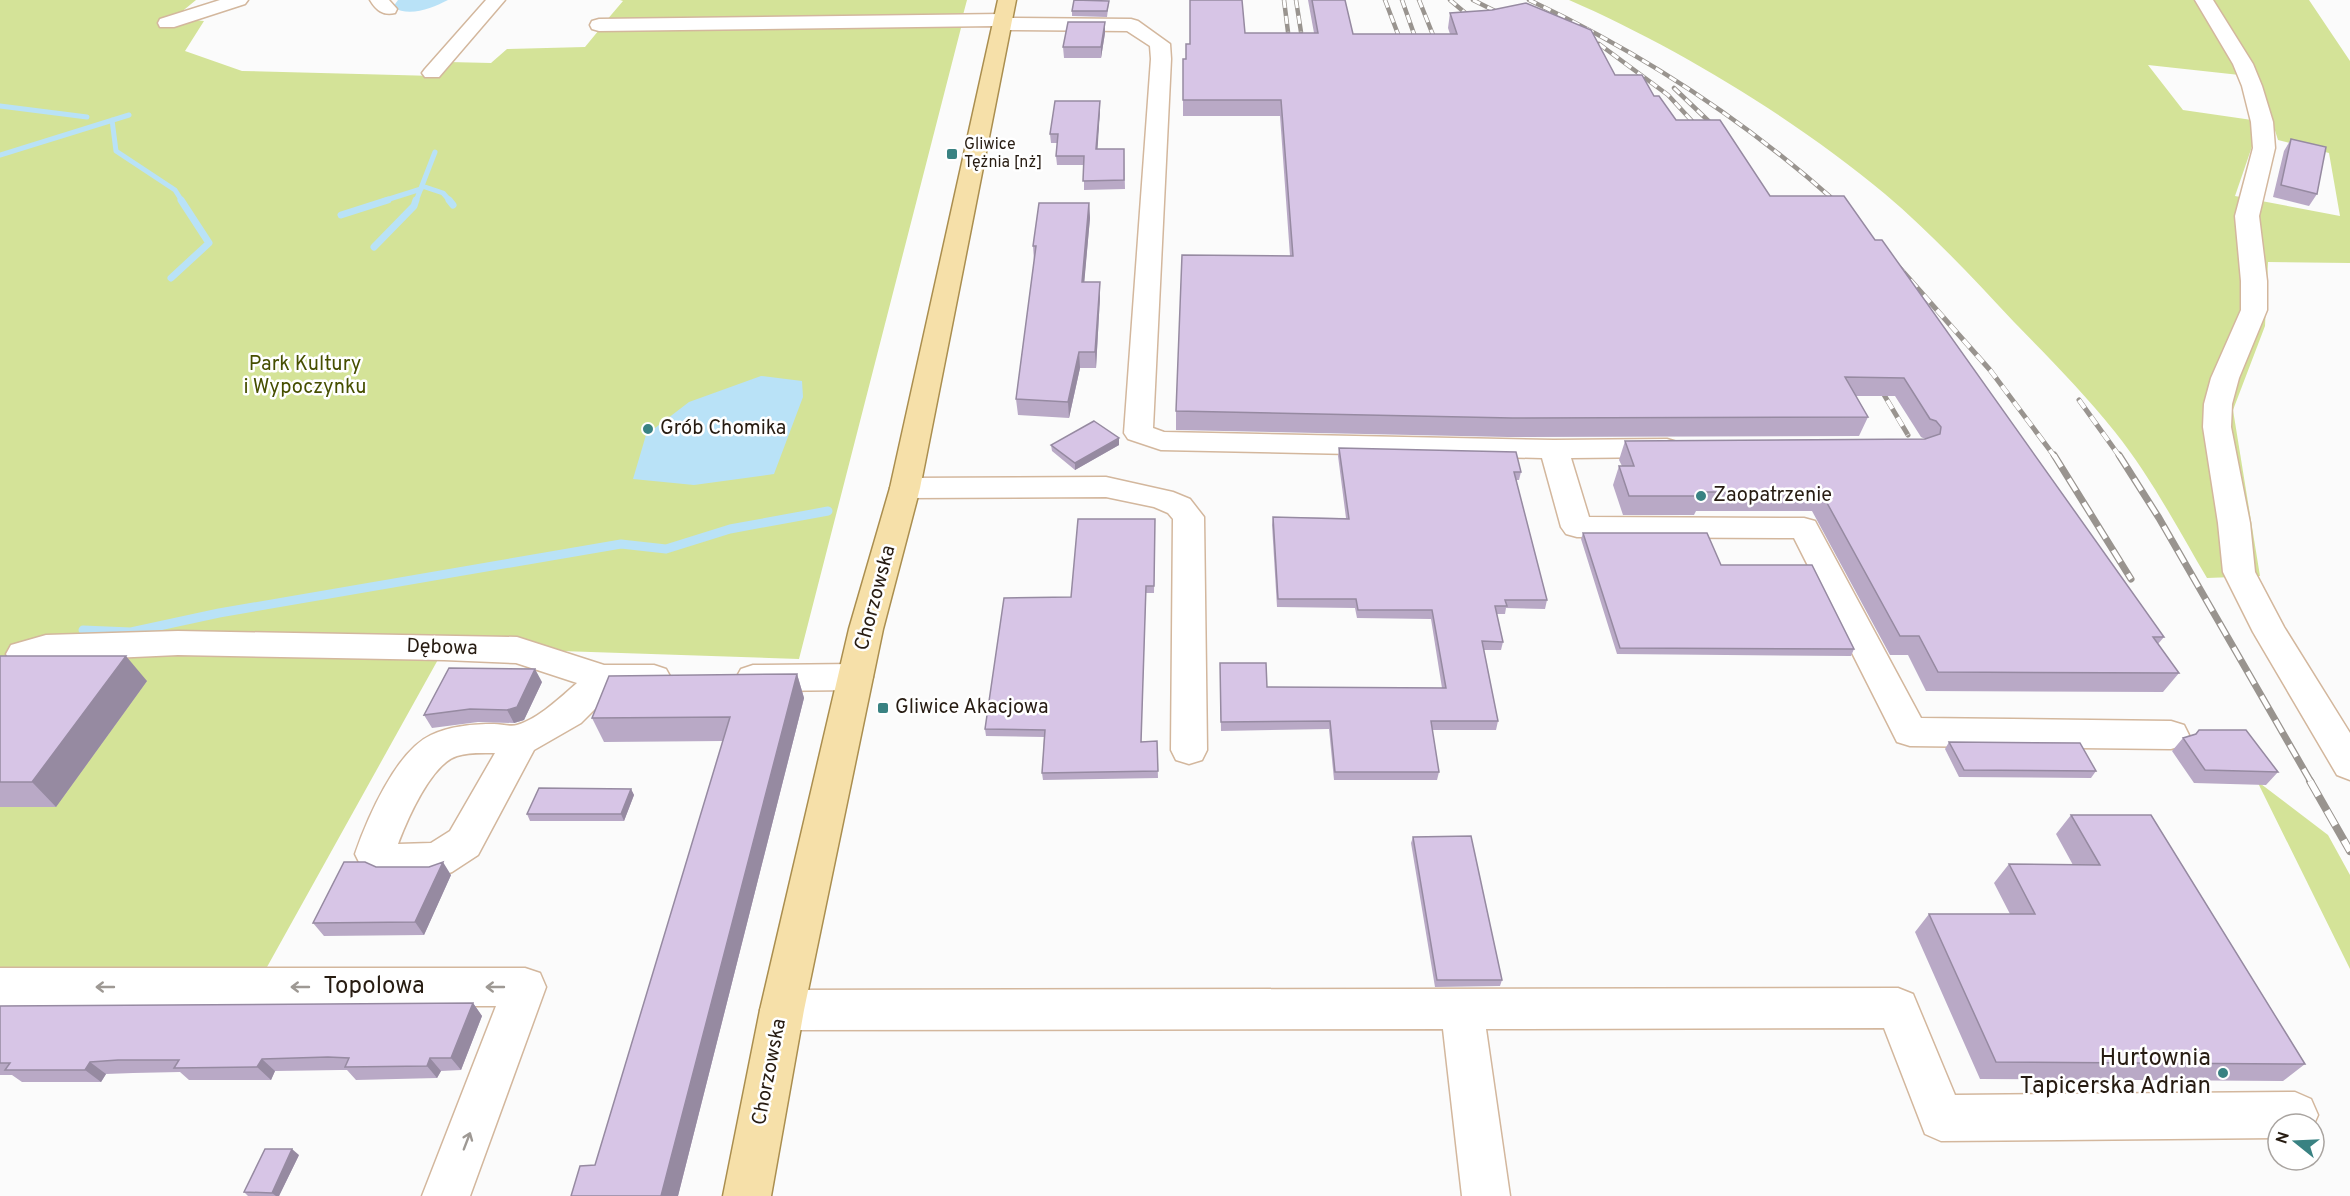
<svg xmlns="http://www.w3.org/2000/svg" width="2350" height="1196" font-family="Overpass,sans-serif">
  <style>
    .green { fill: #d4e398; fill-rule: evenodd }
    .water { fill: #b9e2f7 }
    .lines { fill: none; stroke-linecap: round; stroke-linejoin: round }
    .stream-far2 { stroke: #b9e2f7; stroke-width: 5 }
    .stream-far1 { stroke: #b9e2f7; stroke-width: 7 }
    .stream { stroke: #b9e2f7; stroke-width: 9 }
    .minor-casing { stroke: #d3b79d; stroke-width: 3 }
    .major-casing { stroke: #aa8e4f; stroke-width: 3 }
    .minor { fill: #fff; fill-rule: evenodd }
    .major { fill: #f6e0a9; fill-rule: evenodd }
    .rail-far3-casing { stroke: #99948f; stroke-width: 4.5 }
    .rail-far2-casing { stroke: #99948f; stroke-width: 5 }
    .rail-far1-casing { stroke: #99948f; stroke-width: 7 }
    .rail-casing { stroke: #99948f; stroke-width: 8 }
    .rail-far3 { stroke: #fff; stroke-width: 3; stroke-dasharray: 8; stroke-linecap: butt }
    .rail-far2 { stroke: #fff; stroke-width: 4; stroke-dasharray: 10; stroke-linecap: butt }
    .rail-far1 { stroke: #fff; stroke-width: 4.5; stroke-dasharray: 14; stroke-linecap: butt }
    .rail { stroke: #fff; stroke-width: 6; stroke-dasharray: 17; stroke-linecap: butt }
    .wall { fill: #b9a9c6 }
    .shaded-wall { fill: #968aa1 }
    .building { fill: #d7c5e6; stroke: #968aa1; stroke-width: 1.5 }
    .oneway { stroke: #9e9994 }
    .poi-dot { fill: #398282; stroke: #fff; stroke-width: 2 }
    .labels { text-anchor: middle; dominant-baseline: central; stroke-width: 5; stroke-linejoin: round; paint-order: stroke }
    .far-poi-label { font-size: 16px; fill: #271c12; stroke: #fff; text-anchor: start }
    .park-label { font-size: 20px; fill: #464f00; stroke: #fff }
    .poi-label { font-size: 20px; fill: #271c12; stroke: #fff; text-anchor: start }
    .street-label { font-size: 20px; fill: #271c12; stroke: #fff }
    .near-street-label { font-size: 24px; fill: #271c12; stroke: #fff }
    .near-poi-label { font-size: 24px; fill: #271c12; stroke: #fff; text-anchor: end }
  </style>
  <rect width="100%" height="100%" fill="#fbfbfb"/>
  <path class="green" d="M0,0H196L174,18L204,21L185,51L242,71L435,76L449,62L491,63L507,49L585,47L599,30L962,24L799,659L445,647L262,976L0,975Z
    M620,0H967L963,15L606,21L623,1Z
    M1569,0H2309L2350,61V263L2268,262L2265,326L2233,410L2260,576L2207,578C2178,529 2151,477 2115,432C2084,393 2049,358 2014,322C1973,278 1931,233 1885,194C1797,120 1675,46 1569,0ZM2148,65L2258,77L2278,140L2329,153L2340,216L2235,196L2257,132L2252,120L2183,110Z
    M2257,781L2328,835L2350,875V969Z"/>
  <path class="water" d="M398,0H448C432,8 409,18 393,7Z
    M761,376L802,381L803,397L774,474L694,485L633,479L646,435L689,402Z"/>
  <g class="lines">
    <path class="stream-far2" d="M0,106L87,117
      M112,120L116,151L175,190L182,201
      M0,155L129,115
      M422,186L443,193L450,201
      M383,201L421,189
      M416,201L435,152"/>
    <path class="stream-far1" d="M449,200L453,205
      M341,215L388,200
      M374,247L414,206L416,200
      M171,278L209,243L181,200"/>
    <path class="stream" d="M83,630L131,632L219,613L621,544L666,549L730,529L828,511"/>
    <defs>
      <path id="minor" d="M220,0H248L245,4L174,27H160L158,23L160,19Z
        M370,0H389L397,9L395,13C383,16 376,10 370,0Z
        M486,0H505L439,77H425L422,73L425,69Z
        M2195,0H2213L2253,64L2262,86L2273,122L2275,148L2259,216L2267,281V310L2239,378L2232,404L2231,427L2250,523L2255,572L2284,627L2350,733V780L2337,775L2253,632L2223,572L2218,523L2203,427L2204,404L2211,378L2241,310V281L2235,216L2253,148L2251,122L2242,86L2233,64Z
        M1003,14L1011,18L1131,19L1138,21L1170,44L1171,59L1153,428L1164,432L1554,440L1667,439L1677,442L1682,448L1677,454L1667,457L1571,458L1589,517L1804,518L1815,521L1921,718L2171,721L2184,725L2189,735L2184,745L2171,749L1910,746L1897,742L1794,538L1577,537L1566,534L1561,527L1542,458L1161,450L1128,439L1124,433L1151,59L1150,46L1127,31L1003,30L995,26L599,31L592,29L590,25L592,21L599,19Z
        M1106,477L1173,492L1190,499L1204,517L1207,750L1202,760L1189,764L1176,760L1171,750L1173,519L1168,513L1154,507L1106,497L905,498L894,495L890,488L894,481L905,478Z
        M178,631L517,637L604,665H654L666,669L671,678L666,687L654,691H613L581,723L534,750L478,855L452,872L438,877L386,878L361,866L355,854C367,819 396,751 431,735C450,726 473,724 494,724C501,724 511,727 517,725C538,719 561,697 577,683L516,663L444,660L178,655L46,661L23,667L11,663L6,654L11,645L46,635ZM495,753L450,831L431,843L398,844C407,820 431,764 457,756C469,752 483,753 495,753Z
        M856,664L868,668L873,677L868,686L856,690L753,691L741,687L736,678L741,669L753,665Z
        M0,968H525L540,973L546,987L470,1196H422L496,1006H0Z
        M1898,988L1913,994L1955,1095L2295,1092L2311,1099L2318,1115L2314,1124H2278V1138L1941,1141L1925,1134L1884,1028L1486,1029L1510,1196H1462L1443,1029L782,1030L767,1024L760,1010L767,996L782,990Z"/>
      <path id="major" d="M998,0H1016L920,488L883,629L804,1010L771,1196H723L760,1010L849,629L890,488Z"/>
    </defs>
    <use href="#minor" class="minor-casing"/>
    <use href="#major" class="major-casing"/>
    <use href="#minor" class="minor"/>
    <use href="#major" class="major"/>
    <defs>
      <path id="rail-far3" d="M1284,0L1288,32
        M1296,0L1301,32
        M1385,0L1404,50
        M1402,0L1420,51
        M1419,0L1439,50
        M1450,0L1476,22
        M1473,0L1507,17
        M1529,0C1640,52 1744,120 1835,201
        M1599,44L1668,95L1703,133
        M1674,88L1720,132"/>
      <path id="rail-far2" d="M1834,200L1843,208
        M1897,265L1990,370L2055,457
        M1877,383L1908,435
        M2079,400L2120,457"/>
      <path id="rail-far1" d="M2054,455L2131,579
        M2119,455L2159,518L2311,782"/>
      <path id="rail" d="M2310,781L2350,851"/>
    </defs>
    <use href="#rail-far3" class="rail-far3-casing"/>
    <use href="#rail-far2" class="rail-far2-casing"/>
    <use href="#rail-far1" class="rail-far1-casing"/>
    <use href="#rail" class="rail-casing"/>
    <use href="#rail-far3" class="rail-far3"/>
    <use href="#rail-far2" class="rail-far2"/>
    <use href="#rail-far1" class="rail-far1"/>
    <use href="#rail" class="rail"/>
  </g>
  <path class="wall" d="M1308,0H1345L1353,34H1450L1448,28L1450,13L1615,75L1654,96L1676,120L1770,196L1875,240L2164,637L2158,644L2179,673L2163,692L1926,691L1908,655H1890L1812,511H1696L1694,515H1623L1613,485L1619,466H1622L1619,460L1625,441L1925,439L1921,437L1895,396H1856L1868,417L1859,436L1508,437L1176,430V411L1290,256L1280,116H1183V59H1186L1190,44L1245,33H1314Z
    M1109,1L1107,17L1072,16V11Z
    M1105,22V33L1101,58H1064L1063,47Z
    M1100,110L1097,149H1124L1125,189L1084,190V165H1057L1056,156L1058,143H1051L1050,134Z
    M2291,139L2317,194L2309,206L2273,197L2284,151Z
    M1089,203L1090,218L1084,282L1100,297L1096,368H1080L1069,418L1018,415L1016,399L1034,261L1033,246Z
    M1051,445H1119L1075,470L1052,451Z
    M1339,448L1521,472L1519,480H1516L1547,600L1545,609L1506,608L1505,614H1497L1503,642L1501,650H1483L1498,721L1496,730H1432L1439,772L1437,780H1334L1329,729L1221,731L1220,663L1267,687L1442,688L1431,619L1357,618L1355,608L1277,607L1272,525L1273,517L1346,518L1338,456Z
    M1155,519L1154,593H1146L1141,742L1157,741L1158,778L1043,780L1042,773L1044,737L986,736L985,729L1071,597Z
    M1583,533L1721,565L1854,649L1851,656L1617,654L1581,539Z
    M0,656L147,681L56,807H0Z
    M797,674L804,698L678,1196L595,1165L723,741L604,742L592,718Z
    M542,682L524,720L514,723L478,722L432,728L424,715Z
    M2199,730L2278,772L2266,785L2194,783L2172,751L2183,738L2195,734Z
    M1949,742L2096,771L2091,778L1959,777L1945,749Z
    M631,789L634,795L624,821H530L527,814Z
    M2071,815L2305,1064L2283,1081L1980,1079L1915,932L1929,914H2010L1994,883L2009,864L2073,865L2056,834Z
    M1413,837L1502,980L1500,986L1435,987L1411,843Z
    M376,867L451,875L424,935L324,936L313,923Z
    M473,1003L482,1016L461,1070L441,1071L437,1078L356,1080L347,1070H340L275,1071L271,1080H189L180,1072L133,1073L106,1074L101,1082H22L12,1075H0V1006Z
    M299,1155L279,1196H248L244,1192Z"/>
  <path class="shaded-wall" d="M1105,22V33L1101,58V47Z
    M1100,101V110L1097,158L1096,149Z
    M1089,203L1090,218L1083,297L1082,282Z
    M1100,282V297L1096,368L1095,352Z
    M1079,352L1080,368L1069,418L1068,402Z
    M1119,438V445L1075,470V463Z
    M126,656L147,681L56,807L32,782Z
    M535,669L542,682L524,720L514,723L507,710Z
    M797,674L804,698L678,1196H661Z
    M631,789L634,795L624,821L621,814Z
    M443,862L451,875L424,935L415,922Z
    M473,1003L482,1016L461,1070L451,1058Z
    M430,1058L441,1071L437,1078L427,1066Z
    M262,1059L275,1071L271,1080L257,1067Z
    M90,1062L106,1074L101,1082L85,1070Z
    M292,1149L299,1155L279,1196H276L272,1193Z"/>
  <path class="building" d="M1074,0L1109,1L1107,11H1072Z
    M1190,0H1242L1245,33H1318L1312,0H1345L1353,34H1457L1450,13L1492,10L1526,3L1591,30L1615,75H1642L1654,96H1659L1676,120H1720L1770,196H1844L1875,240H1882L2164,637H2153L2179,673L1938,672L1919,636H1900L1821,492H1699L1701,496H1629L1619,466H1634L1625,441L1925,439L1940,434L1941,427L1936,421L1930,419L1904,378L1845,377L1868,417L1512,418L1176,411L1182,255L1293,256L1281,100H1183V59H1186V44H1190Z
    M1068,22H1105L1101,47H1063Z
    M1055,101H1100L1096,149H1124V180L1083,181L1084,156H1056L1058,134H1050Z
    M2291,139L2326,147L2317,194L2281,185Z
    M1039,203H1089L1082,282H1100L1095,352H1079L1068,402L1016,399L1036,246H1033Z
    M1094,421L1119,438L1075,463L1051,445Z
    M1339,448L1516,452L1521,472H1514L1547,600H1505L1507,606H1495L1503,642L1482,641L1498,721H1431L1439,772H1335L1330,721L1221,722L1220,663H1266L1267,687L1446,688L1432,610H1358L1356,599H1278L1273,517L1349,519Z
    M1078,519H1155L1154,586H1146L1141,742L1157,741L1158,771L1042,773L1045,730L985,729L1004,598L1071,597Z
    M1583,533H1707L1721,565H1812L1854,649L1620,648Z
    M0,656H126L32,782H0Z
    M449,668L535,669L517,707L507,710L470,709L424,715Z
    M797,674L661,1196H571L580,1166L595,1165L730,717L592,718L609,676Z
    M2199,730H2246L2278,772L2205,770L2183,738L2196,734Z
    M1949,742L2080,743L2096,771L1964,770Z
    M539,788L631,789L621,814H527Z
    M2071,815H2151L2305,1064L1996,1062L1929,914H2035L2009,864L2100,865Z
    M1471,836L1502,980H1437L1413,837Z
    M344,862H365L376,867H429L443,862L415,922L313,923Z
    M473,1003L451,1058H430L427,1066L345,1067L349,1058L328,1057L262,1059L257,1067L174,1068L179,1060H118L90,1062L85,1070H5L10,1063H0V1006Z
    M265,1149H292L272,1193L244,1192Z"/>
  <defs><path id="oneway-shaft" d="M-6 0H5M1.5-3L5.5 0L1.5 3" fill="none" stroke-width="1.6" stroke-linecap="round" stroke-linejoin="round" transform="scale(1.5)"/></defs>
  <g class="oneway">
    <use href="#oneway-shaft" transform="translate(105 987) rotate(180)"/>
    <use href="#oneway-shaft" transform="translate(300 987) rotate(180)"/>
    <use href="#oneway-shaft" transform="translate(495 987) rotate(180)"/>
    <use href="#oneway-shaft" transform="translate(467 1141) rotate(-69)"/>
  </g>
  <g class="poi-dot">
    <rect x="946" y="148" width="12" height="12" rx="3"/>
    <circle cx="648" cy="429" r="6"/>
    <circle cx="1701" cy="496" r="6"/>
    <rect x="877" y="702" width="12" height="12" rx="3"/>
    <circle cx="2223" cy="1073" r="6"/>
  </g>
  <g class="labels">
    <g class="far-poi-label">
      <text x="964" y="145">Gliwice<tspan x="964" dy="18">Tężnia [nż]</tspan></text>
    </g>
    <g class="park-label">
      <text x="305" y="365">Park Kultury<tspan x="305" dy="23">i Wypoczynku</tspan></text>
    </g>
    <g class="poi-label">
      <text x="660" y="429">Grób Chomika</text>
      <text x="1713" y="496">Zaopatrzenie</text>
      <text x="895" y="708">Gliwice Akacjowa</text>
    </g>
    <g class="street-label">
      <text transform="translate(876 598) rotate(-75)">Chorzowska</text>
      <text transform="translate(442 648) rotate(2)">Dębowa</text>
      <text transform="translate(770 1072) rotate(-79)">Chorzowska</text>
    </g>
    <g class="near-street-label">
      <text x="374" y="987">Topolowa</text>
    </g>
    <g class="near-poi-label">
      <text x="2211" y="1059">Hurtownia<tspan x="2211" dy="28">Tapicerska Adrian</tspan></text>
    </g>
  </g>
  <g transform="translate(2296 1142) rotate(288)"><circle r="28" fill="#ffffff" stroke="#a9a4a0" stroke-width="1.5"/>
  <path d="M0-4.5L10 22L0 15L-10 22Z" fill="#398282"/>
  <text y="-9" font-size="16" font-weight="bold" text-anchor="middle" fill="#271c12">N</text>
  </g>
</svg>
